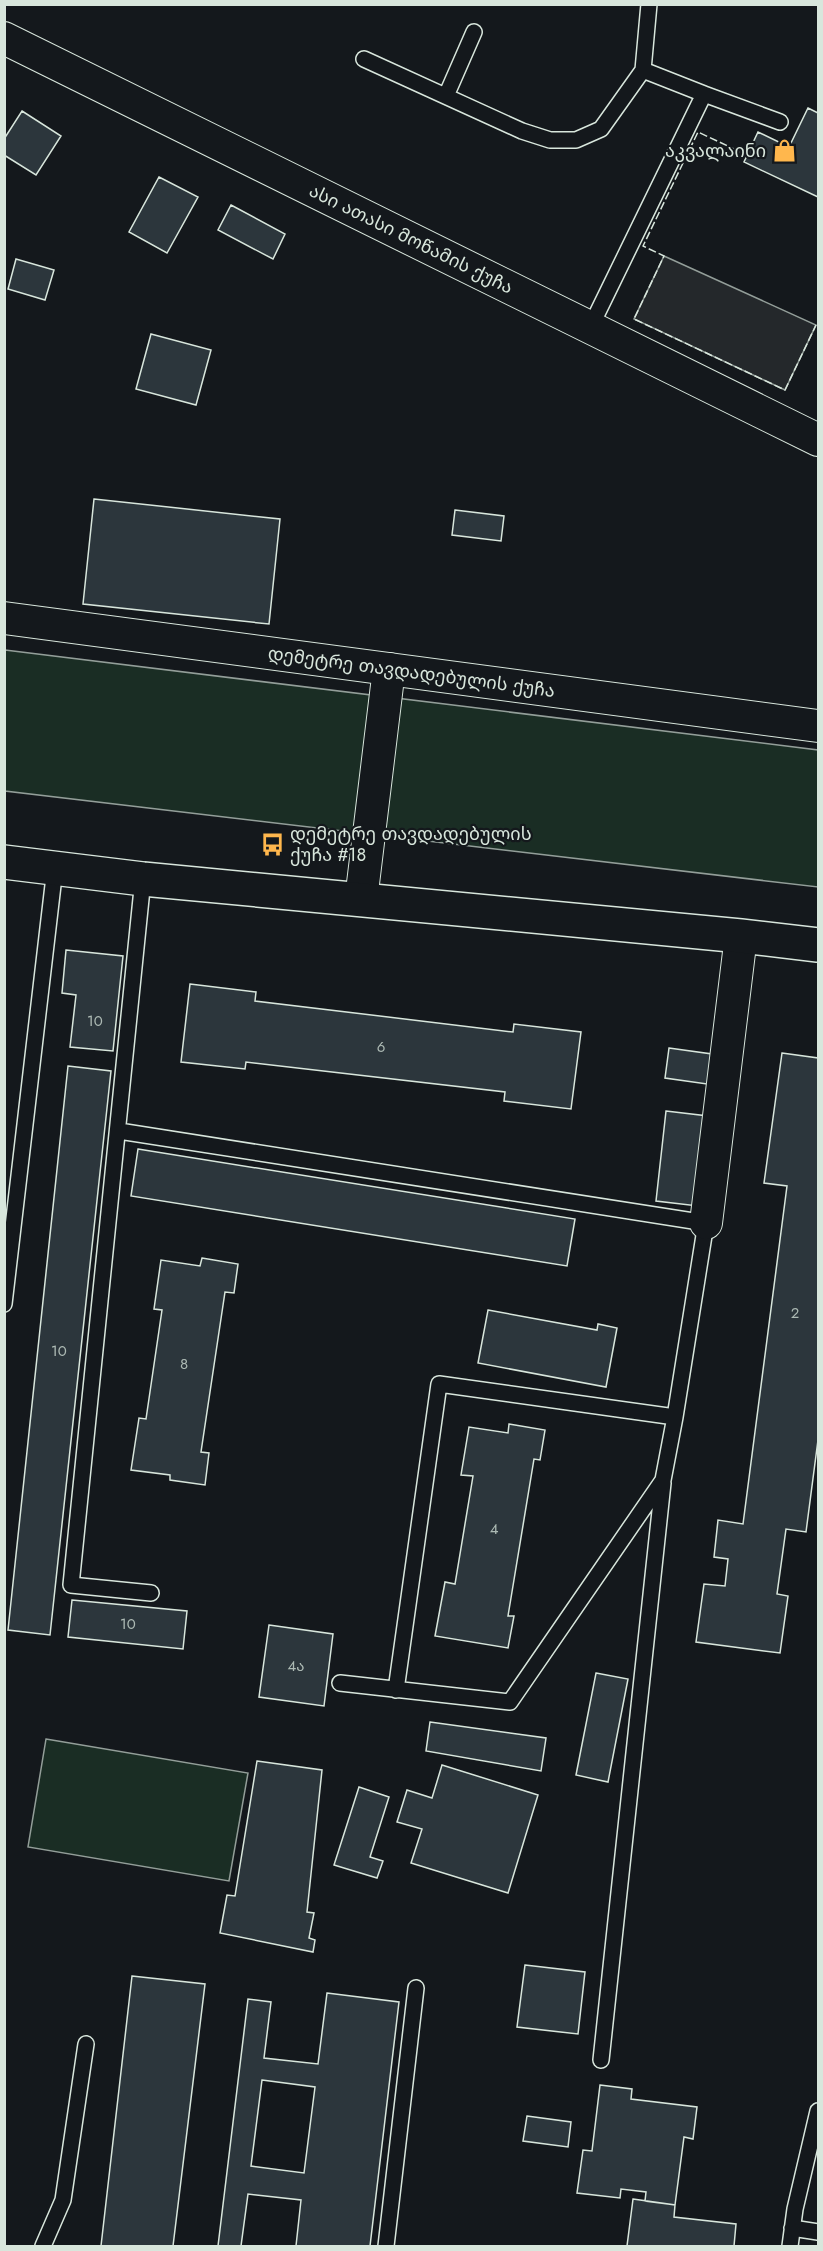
<svg xmlns="http://www.w3.org/2000/svg" width="823" height="2251" font-family="Jost,'Noto Sans Georgian',sans-serif">
  <style>
    .green { fill: #1a2d24; stroke: #939e99; stroke-width: 1.5 }
    .parking { fill: #24282b; stroke: #939e99; stroke-width: 1.5 }
    .building { fill: #2c363c; stroke: #d8e6dc; stroke-width: 1.5; fill-rule: evenodd }
    .lines { fill: none; stroke-linecap: round; stroke-linejoin: round }
    .service-casing { stroke: #d8e6dc; stroke-width: 18 }
    .minor-casing { stroke: #d8e6dc; stroke-width: 34 }
    .secondary-casing { stroke: #d8e6dc; stroke-width: 36 }
    .service { stroke: #14181c; stroke-width: 15 }
    .minor { stroke: #14181c; stroke-width: 32 }
    .secondary { stroke: #14181c; stroke-width: 33 }
    .fence { stroke: #d8e6dc; stroke-width: 1.5; stroke-dasharray: 8 3; stroke-linecap: butt }
    .labels { text-anchor: middle; dominant-baseline: central; stroke-width: 4.5; stroke-linejoin: round; paint-order: stroke }
    .number-label { font-size: 15px; fill: #adbab4 }
    .poi-label { font-size: 18px; fill: #d8e6dc; stroke: #14181c; text-anchor: end }
    .street-label { font-size: 18px; fill: #d8e6dc; stroke: #14181c }
  </style>
  <rect width="100%" height="100%" fill="#14181c"/>
  <path class="green" d="M5,650L818,750V887L5,791Z
    M46,1739L248,1773L229,1881L28,1847Z"/>
  <path class="parking" d="M664,256L816,325L785,390L634,319Z"/>
  <path class="building" d="M808,108L818,113V197L744,162L758,132L789,147Z
    M22,111L61,136L36,175L4,155V139Z
    M159,177L198,197L167,253L129,232Z
    M231,205L285,234L273,259L218,230Z
    M16,259L54,270L45,300L8,289Z
    M151,334L211,350L196,405L136,389Z
    M94,499L280,519L269,624L83,604Z
    M455,510L504,516L501,541L452,535Z
    M66,950L123,956L113,1051L70,1047L76,995L62,993Z
    M190,984L256,992L255,1001L513,1032L514,1024L581,1032L571,1109L504,1101L505,1092L246,1062L245,1069L181,1062Z
    M669,1048L719,1055L714,1085L665,1078Z
    M782,1053L818,1058V1440L806,1532L786,1529L777,1594L788,1596L780,1653L696,1642L704,1584L725,1586L728,1559L714,1557L718,1520L743,1524L787,1186L764,1183Z
    M68,1066L111,1071L50,1635L8,1630Z
    M666,1111L708,1116L698,1206L656,1201Z
    M138,1149L575,1219L567,1266L131,1196Z
    M202,1258L238,1264L234,1293L225,1292L201,1452L209,1453L205,1485L170,1480V1475L131,1470L139,1418L146,1419L162,1310L154,1309L161,1260L200,1266Z
    M488,1310L597,1330L598,1324L617,1328L606,1387L478,1363Z
    M509,1424L545,1430L540,1460L534,1459L508,1616H514L508,1648L435,1636L445,1582L455,1584L473,1476L461,1475L469,1427L508,1433Z
    M72,1600L187,1611L183,1649L68,1637Z
    M269,1625L333,1634L324,1706L259,1697Z
    M596,1673L628,1679L608,1782L576,1775Z
    M430,1722L546,1738L541,1771L426,1751Z
    M257,1761L322,1770L307,1912L314,1913L309,1938L315,1940L313,1952L220,1933L227,1895L235,1896Z
    M442,1765L538,1795L508,1893L411,1863L422,1829L397,1822L407,1790L432,1798Z
    M359,1787L389,1797L370,1857L383,1861L377,1878L334,1865Z
    M525,1965L585,1972L578,2034L517,2027Z
    M132,1976L205,1984L173,2246H101Z
    M327,1993L399,2002L370,2246H296L301,2200L248,2194L241,2246H218L248,1999L271,2002L264,2058L318,2064ZM262,2080L315,2087L304,2173L251,2166Z
    M600,2085L632,2089L631,2099L697,2107L693,2139L684,2137L675,2205L645,2201L646,2192L621,2189L620,2198L577,2193L583,2150L592,2151Z
    M527,2116L571,2122L568,2147L523,2141Z
    M633,2199L675,2205L674,2217L736,2224L734,2246H627Z"/>
  <g class="lines">
    <defs>
      <path id="service" d="M364,59L522,131L550,140H576L601,129L643,70L704,94
        M643,70L649,4
        M446,96L474,32
        M591,326L704,94L780,122
        M143,879L71,1585L151,1593
        M119,1131L706,1223L675,1417L663,1480L510,1702L340,1683
        M4,1304L55,868
        M396,1690L439,1384L675,1417
        M601,2060L663,1483
        M792,2228L818,2232
        M43,2246L63,2200L86,2044
        M386,2246L416,1988
        M790,2246L795,2209L818,2111"/>
      <g id="minor">
        <path id="s1" d="M4,38L818,440"/>
        <path id="s2" d="M4,618L818,726"/>
        <path d="M361,900L389,669"/>
        <path d="M706,1223L741,936"/>
      </g>
      <path id="secondary" d="M4,862L143,879L741,936L818,945"/>
    </defs>
    <use href="#service" class="service-casing"/>
    <use href="#minor" class="minor-casing"/>
    <use href="#secondary" class="secondary-casing"/>
    <use href="#service" class="service"/>
    <use href="#minor" class="minor"/>
    <use href="#secondary" class="secondary"/>
    <path class="fence" d="M747,155L698,132L643,246L664,256L634,319L785,390L816,325"/>
  </g>
  <defs>
    <symbol id="shop-bare" viewBox="-9 -9 18 18"><path d="M-5-2.5h2.3a2.7 3.5 0 0 1 5.4 0H5L5.5 6h-11ZM-1.5-2.5h3a1.5 2.3 0 0 0-3 0Z" fill="#ffb74d" stroke="#14181c" stroke-width="2.5" paint-order="stroke"/></symbol>
    <symbol id="bus-bare" viewBox="-9 -9 18 18"><path d="M-5-6H5V4H4V6H2V4H-2V6H-4V4H-5ZM-3.5-4V0h7V-4ZM-3.5 1.2v1.5H-2V1.2ZM2 1.2v1.5H3.5V1.2Z" fill="#ffb74d" stroke="#14181c" stroke-width="2.5" paint-order="stroke"/></symbol>
  </defs>
  <g fill-rule="evenodd">
    <use href="#shop-bare" x="768" y="134" width="33" height="33"/>
    <use href="#bus-bare" x="256" y="828" width="33" height="33"/>
  </g>
  <g class="labels">
    <g class="number-label">
      <text x="95" y="1021">10</text>
      <text x="381" y="1047">6</text>
      <text x="795" y="1313">2</text>
      <text x="59" y="1351">10</text>
      <text x="184" y="1364">8</text>
      <text x="494" y="1529">4</text>
      <text x="128" y="1624">10</text>
      <text x="296" y="1666">4ა</text>
    </g>
    <g class="poi-label">
      <text x="766" y="151">აკვალაინი</text>
      <text x="290" y="834" text-anchor="start">დემეტრე თავდადებულის<tspan x="290" dy="21">ქუჩა #18</tspan></text>
    </g>
    <g class="street-label">
      <text stroke="none"><textPath href="#s1" startOffset="454">ასი ათასი მოწამის ქუჩა</textPath></text>
      <text stroke="none"><textPath href="#s2" startOffset="411">დემეტრე თავდადებულის ქუჩა</textPath></text>
    </g>
  </g>
  <rect width="823" height="2251" fill="none" stroke="#d8e6dc" stroke-width="12"/>
</svg>
